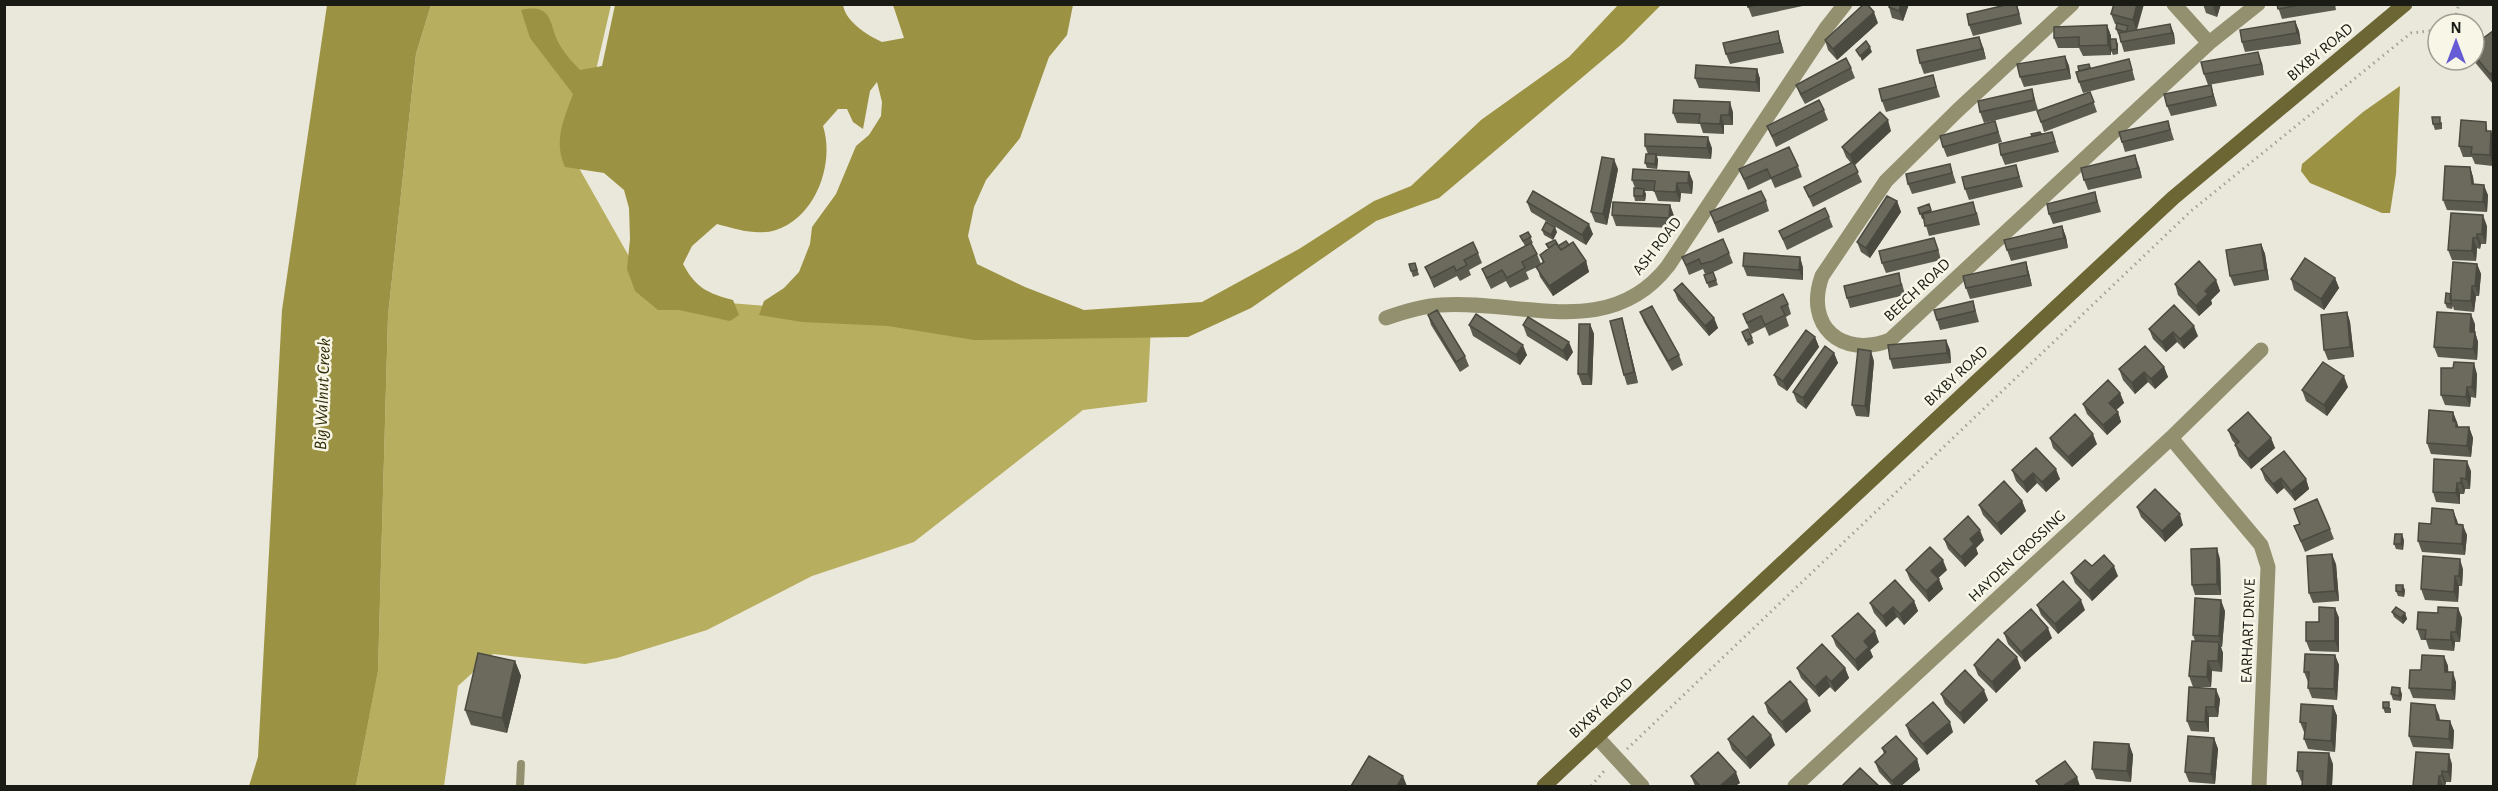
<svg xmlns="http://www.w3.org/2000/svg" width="2498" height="791" font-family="'Alegreya Sans',sans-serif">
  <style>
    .forest { fill: #b8ae5f }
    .water { fill: #9c9243 }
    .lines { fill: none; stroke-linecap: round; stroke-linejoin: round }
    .path { stroke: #a3a297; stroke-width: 3; stroke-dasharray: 1.5 4.5; stroke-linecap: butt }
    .lane { stroke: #939070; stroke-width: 8 }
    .street { stroke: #939070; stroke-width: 15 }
    .secondary { stroke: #6c6635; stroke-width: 15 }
    .wall { fill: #5c5b50 }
    .shaded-wall { fill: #4b4a41 }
    .building { fill: #6b6a5d; stroke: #4b4a41; stroke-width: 1.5 }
    .labels { text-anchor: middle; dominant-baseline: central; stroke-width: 5; stroke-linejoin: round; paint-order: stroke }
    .street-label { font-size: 16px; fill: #1b1b16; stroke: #f7f6e7 }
    .water-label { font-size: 18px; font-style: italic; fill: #2f2b07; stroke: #f7f6e7 }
  </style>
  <rect width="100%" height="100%" fill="#eae8da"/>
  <path class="forest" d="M431,5H611L575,161L652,297L996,324L1151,326L1147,402L1083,410L914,542L812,576L707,630L617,658L585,664L493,654L458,686L444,786H356L378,670L388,316L416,54Z"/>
  <path class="water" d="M327,5H431L416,54L388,316L378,671L356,786H249L258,757L282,310Z
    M615,5H843C846,22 867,35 882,42L904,38L893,5H1073L1067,35L1049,57L1020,138L986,180L974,207L968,236L977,264L1025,287L1084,310L1202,302L1299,249L1374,201L1411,186L1481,120L1569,57L1618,5H1661L1623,43L1439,198L1376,221L1251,308L1188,337L974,340L888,326L802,322L759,315L764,301L784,288L799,272L810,244L812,227L836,194L856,146L869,135L881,116L882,102L877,82L870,91L863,129L853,122L847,109H838L823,126C835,163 816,217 776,230C757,236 736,229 717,224L692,246L683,264C696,288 707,293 733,300L739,315L730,321L679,310H658L635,291L627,269L630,239L629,208L624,190L604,173L565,167C553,141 564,119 573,94L530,38L521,10C556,2 548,28 561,47C566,55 573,63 580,70L602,66Z
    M2400,86L2396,174L2390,213H2382L2310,183L2301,171L2302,164L2363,112Z"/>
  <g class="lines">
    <path class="path" d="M2450,24L2455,19L2459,4
      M1627,749L2191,211L2411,33L2438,30
      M1591,786L1605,770"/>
    <path class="lane" d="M520,786L521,764"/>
    <path class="street" d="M2072,4L1957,111L1886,181L1822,276C1804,326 1842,359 1890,340L2209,43L2258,4
      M2174,4L2209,43
      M1386,318C1403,312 1421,306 1440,305C1520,299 1609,342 1668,266L1827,27L1845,4
      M2171,438L2261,545L2268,567L2259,786
      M1596,736L1642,786
      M1795,786L2171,438L2261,350"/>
    <path class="secondary" d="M1544,786L2173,198L2405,4"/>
  </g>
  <path class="wall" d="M1747,4H1812L1752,17Z
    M1909,4L1903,21L1892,18L1889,7Z
    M2017,4L2022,24L1973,36L1969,25Z
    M2144,4L2137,30L2170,24L2174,34L2175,44L2124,52L2121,42L2119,35L2118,34L2116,29L2117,25L2115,24L2111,14Z
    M2203,4H2221L2217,17L2206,13Z
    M2277,4H2335L2336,10L2282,19Z
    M2295,21L2299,31L2301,44L2245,52L2242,42Z
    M1878,23L1837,60L1828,50L1825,40Z
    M2107,25L2111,36V39L2118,44V54L2113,55L2111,51V55L2083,56L2079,48H2058L2054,38Z
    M2493,32V84L2473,60L2474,45Z
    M1781,42L1784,53L1730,64L1726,54Z
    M1983,47L1986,59L1924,74L1920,63Z
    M2065,56L2069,66L2071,79L2024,87L2020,77Z
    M2262,63L2264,75L2208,85L2204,74Z
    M1851,68L1855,78L1805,104L1800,95L1796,85Z
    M2090,68L2132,69L2135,80L2083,93L2079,82V71Z
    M1757,69L1760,79V92L1699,88L1695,78Z
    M1933,75L1940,97L1886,112L1882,101Z
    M2211,85L2214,96L2217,106L2171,116L2167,106Z
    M2032,89L2038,110L1984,123L1980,112Z
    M2090,92L2097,112L2044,132L2041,122Z
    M1824,110L1828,120L1776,147L1767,126Z
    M1733,112V125H1724V134L1703,133L1700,124L1677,123L1673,113Z
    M1995,121L2002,142L1947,157L1943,147Z
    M2168,121L2174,140L2125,152L2122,142Z
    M2442,122V129L2435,130L2433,124Z
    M2486,122L2493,166L2475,164L2472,157H2463L2459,146Z
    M1891,131L1854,165L1862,182L1813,207L1804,187L1851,163L1846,157L1842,147Z
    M2052,132L2059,152L2005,165L2001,155L2041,134Z
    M1645,146L1712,148L1711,159L1657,156L1658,160L1657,169L1647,168L1645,163L1648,154Z
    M1950,164L1956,183L1912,194L1908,184Z
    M2016,165L2023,187L1969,200L1965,189Z
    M1798,166L1802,177L1775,188L1771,179L1748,190L1739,169Z
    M2139,166L2142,178L2088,190L2084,180Z
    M2470,167L2473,177L2474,184L2488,195L2487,212L2447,210L2443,200Z
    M1618,169L1607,225L1595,222L1591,212Z
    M1689,172L1693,182L1692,194L1681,193L1680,202L1658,201L1654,191H1644L1646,194L1645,201H1635L1634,196L1635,188L1632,180Z
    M2095,192L2101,212L2053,224L2049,214Z
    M1766,201L1769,211L1718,233L1710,212Z
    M1897,201L1901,212L1870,258L1861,252L1857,242Z
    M1527,202L1593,234L1586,245L1531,212Z
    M1929,204L1932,212H1977L1980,225L1929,236L1924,219H1922L1918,208Z
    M1670,205L1674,216L1673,228L1616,226L1612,215Z
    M1829,217L1833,227L1787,250L1779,231Z
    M2062,226L2066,237L2068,248L2011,261L2007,250Z
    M2487,226L2486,244H2481L2480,249L2477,248L2476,261L2452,260L2448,250Z
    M1542,230L1557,232L1553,240L1544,235Z
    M1528,232L1533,243H1531L1537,254L1541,264L1543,263L1540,255L1548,249L1546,244L1558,246L1569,245L1586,261L1589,272L1553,296L1540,277L1537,267L1526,272L1529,279L1510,288L1506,281L1491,289L1486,279L1482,269L1525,246L1520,236Z
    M2261,244L2265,254L2269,280L2234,286L2230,276Z
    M1938,248L1941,260L1886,273L1882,263Z
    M1478,253L1482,263L1469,270L1471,275L1460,281L1457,276L1434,288L1425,267Z
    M1729,253L1733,263L1716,271L1705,274L1703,269L1689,275L1682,257Z
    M1800,257L1803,268V280L1747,276L1743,266Z
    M2026,262L2029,273L2032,286L1970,299L1966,288Z
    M2477,264L2481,274L2479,296H2476L2474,312L2454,310L2453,306L2452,309L2447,308L2445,303L2451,294Z
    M1417,268L1419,275L1413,277L1411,271Z
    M1713,272L1718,285L1709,288L1704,275Z
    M2335,278L2339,288L2324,310L2294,290L2291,279Z
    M2216,280L2220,291L2211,300L2212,304L2199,316L2178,295L2175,284Z
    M1902,283L1905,295L1850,308L1847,298Z
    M1674,290L1714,318L1718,328L1709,336L1678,300Z
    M1973,301L1979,322L1940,330L1937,320Z
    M1788,304L1791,314L1786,317L1789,326L1769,336L1765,327L1751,334L1743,314Z
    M1640,312L1679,355L1683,365L1672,371L1644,322Z
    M2347,312L2350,322L2354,357L2328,360L2324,350Z
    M1428,315L1465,356L1469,366L1460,372L1431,325Z
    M1590,324L1594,334L1592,385H1582L1578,374Z
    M2475,324V332L2478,342L2477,360L2438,357L2434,347Z
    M1469,325L1527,355L1520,365L1473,336Z
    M1523,325L1573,352L1567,361L1527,336Z
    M1625,329L1638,383L1627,385L1624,375Z
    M1748,329L1754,343L1748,346L1742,332Z
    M2149,329L2198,336L2184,349L2177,342L2166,352L2153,339Z
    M1815,337L1819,347L1787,391L1778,385L1774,375Z
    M1946,340L1950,350L1951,363L1893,369L1890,359Z
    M1834,353L1838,363L1806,409L1797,402L1793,392Z
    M1874,361L1869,417L1856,416L1852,405Z
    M2164,367L2168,377L2155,389L2148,382L2135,394L2123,380L2119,369Z
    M2477,374L2476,398L2471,397L2470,407L2445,405L2441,395Z
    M2348,387L2327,416L2306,401L2302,390Z
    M2120,393L2124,403L2116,410L2118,412L2121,422L2107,435L2087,414L2083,404Z
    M2453,412L2458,427H2469L2473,438L2471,457L2431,454L2427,443Z
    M2228,430L2271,438L2275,448L2251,469L2239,456L2235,445H2236L2232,440Z
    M2050,438L2097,444L2072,467L2053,448Z
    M2036,448L2060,479L2046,492L2037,483L2027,493L2016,481L2012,470Z
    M2261,469L2306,479L2309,489L2295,501L2284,488L2277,494L2265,480Z
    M2471,471L2470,489H2465L2464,494H2460V504L2436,502L2433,492Z
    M2022,501L2026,511L2001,535L1983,515L1979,505Z
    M2137,507L2183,525L2165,542L2141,517Z
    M2294,509L2330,529L2334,539L2305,552L2294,526L2300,524Z
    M2457,520L2458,524L2467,535L2465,555L2422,552L2418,541L2431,524Z
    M1944,539L1984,540L1976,548L1978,554L1965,567L1948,549Z
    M2404,540L2403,550L2396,549L2394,544Z
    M2220,559L2221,595H2195L2192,585Z
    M2336,564L2339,601L2313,603L2309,593Z
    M2092,566L2118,576L2092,601L2075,583L2071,573Z
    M2463,569L2462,586H2459L2458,602L2425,600L2421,589Z
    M1906,570H1947L1938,578L1943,589L1929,602L1910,580Z
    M2405,590L2404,597L2398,596L2396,591Z
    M1914,601L1918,611L1904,625L1897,617L1886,627L1874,613L1870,603Z
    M2037,605L2085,610L2058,634L2041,615Z
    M2335,608L2339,618V652L2310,651L2306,641L2319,622Z
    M2458,608L2462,618L2460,642H2455L2454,651L2429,649L2426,640H2421L2417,629L2438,613Z
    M2225,611L2222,647H2221L2223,653L2222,672L2212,671L2211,687H2193L2189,676L2195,641L2193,635Z
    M2392,612L2405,613L2407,619L2403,624L2394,617Z
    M2004,633L2052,638L2025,662L2008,644Z
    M1832,636L1879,642L1870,650L1873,657L1858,671L1836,646Z
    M2335,655L2339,665L2337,700L2312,698L2308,688V682L2304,672Z
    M2444,656L2448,666V672L2456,682L2455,700L2413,698L2409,688L2421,670Z
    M515,661L521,676L507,733L471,725L465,710Z
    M1974,665L2021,668L1996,693L1978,675Z
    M1797,668H1845L1849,678L1835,692L1830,687L1819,697L1801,678Z
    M2189,687L2220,699L2218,717H2209V732L2191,731L2187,721Z
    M1941,694L1988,700L1964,724L1945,704Z
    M2391,694H2402L2401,701L2393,700Z
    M1765,703L1811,711L1786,733L1768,713Z
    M2333,706L2337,716L2335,752L2308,749L2304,739L2305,732H2304L2300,722Z
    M2383,708H2391V713H2385Z
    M2439,715L2440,721H2450L2454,731L2453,749L2413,747L2409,736Z
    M1906,725L1953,732L1927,755L1910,736Z
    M2214,738L2218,749L2215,784L2189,782L2185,772Z
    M1728,739L1775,745L1750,769L1732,750Z
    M2129,744L2133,755L2131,782L2096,779L2092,769Z
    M1882,748L1917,759L1920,770L1901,786H1892L1879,772L1875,762L1884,754Z
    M2333,764L2332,786H2302V781H2301L2297,771Z
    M2452,764L2451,782H2446L2445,786H2413Z
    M1691,776L1740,783L1735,786H1695Z"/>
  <path class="shaded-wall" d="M1901,4H1909L1903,21L1899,11Z
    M2137,4H2144L2136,30L2133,20Z
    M2213,4H2221L2217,17L2213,6Z
    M1874,12L1878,23L1837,60L1833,49Z
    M2295,21L2299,31L2301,44L2297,33Z
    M2170,24L2174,34L2175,44L2172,33Z
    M2107,25L2111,36V55L2108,45Z
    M1778,31L1784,53L1780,43Z
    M1979,37L1983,47L1986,59L1982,49Z
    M2116,39L2118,44V54L2117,49Z
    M1870,47L1872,52L1862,61L1860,56Z
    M2258,52L2262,63L2264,75L2261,64Z
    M2065,56L2069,66L2071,79L2067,69Z
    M1757,69L1760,79V92L1756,82Z
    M2493,72V83L2490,74Z
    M2211,85L2214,96L2217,106L2213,96Z
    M1730,102L1733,112V125L1729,115Z
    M1721,115L1724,125V134L1720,124Z
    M1888,120L1891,131L1854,166L1850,155Z
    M2491,131L2493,136V166L2490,155Z
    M1708,137L1712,148L1711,159L1707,148Z
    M1656,154L1658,160L1657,169L1655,164Z
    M2135,155L2139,166L2142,178L2138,168Z
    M1614,159L1618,169L1607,225L1603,214Z
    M2470,167L2473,177L2475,194L2472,184Z
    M1689,172L1693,182L1692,194L1688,183Z
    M1677,183L1681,193L1680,202L1676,192Z
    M2484,185L2488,195L2487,212L2483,202Z
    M1644,189L1646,194L1645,201L1643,196Z
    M1897,201L1901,212L1870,258L1866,248Z
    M1670,205L1674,216L1673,228L1669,218Z
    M2483,215L2487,226L2486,244L2482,234Z
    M1589,224L1593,234L1586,245L1582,235Z
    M2062,226L2066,237L2068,248L2064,238Z
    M1555,227L1557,232L1553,240L1551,235Z
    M2477,234L2481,244L2480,249L2477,238Z
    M2473,238L2477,248L2476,261L2472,251Z
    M2261,244L2265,254L2269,280L2265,270Z
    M1800,257L1803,268V280L1799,270Z
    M1586,261L1589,272L1553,296L1549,286Z
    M2026,262L2029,273L2032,286L2028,275Z
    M2477,264L2481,274L2479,296L2475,286Z
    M2335,278L2339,288L2324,310L2321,299Z
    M2216,280L2220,291L2211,300L2212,304L2199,316L2196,306L2205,291Z
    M2472,286L2476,296L2474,312L2471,301Z
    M2347,312L2350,322L2354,357L2350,347Z
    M2471,314L2475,324V332L2478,342L2477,360L2473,349L2470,332Z
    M1622,318L1625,329L1638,383L1634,372Z
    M1714,318L1718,328L1709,336L1705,326Z
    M1590,324L1594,334L1592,385L1588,374Z
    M2194,326L2198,336L2184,349L2180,339Z
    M2173,332L2177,342L2166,352L2162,342Z
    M1815,337L1819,347L1787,391L1783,381Z
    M1946,340L1950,350L1951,363L1947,353Z
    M1569,342L1573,352L1567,361L1563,351Z
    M1523,345L1527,355L1520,365L1516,355Z
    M1871,351L1874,361L1869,417L1865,406Z
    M1834,353L1838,363L1806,409L1803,398Z
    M2474,363L2477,374L2476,398L2472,387Z
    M2164,367L2168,377L2155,389L2151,379Z
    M2144,372L2148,382L2135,394L2132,383Z
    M2344,376L2348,387L2327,416L2324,405Z
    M2467,387L2471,397L2470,407L2466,397Z
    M2120,393L2124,403L2113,413L2109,403Z
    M2118,412L2121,422L2107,435L2103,425Z
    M2453,412L2457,422L2460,432L2453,421Z
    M2469,427L2473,438L2471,457L2467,446Z
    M2093,434L2097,444L2072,467L2068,457Z
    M2271,438L2275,448L2251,469L2248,459Z
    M2467,461L2471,471L2470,489L2466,479Z
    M2056,469L2060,479L2046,492L2042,482Z
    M2033,473L2037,483L2027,493L2023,482Z
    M2281,478L2284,488L2277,494L2273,484Z
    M2461,478L2465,489L2464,494L2461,483Z
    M2306,479L2309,489L2295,501L2291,491Z
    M2457,483L2460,494V504L2456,493Z
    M2022,501L2026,511L2001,535L1997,524Z
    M2453,510L2457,520L2459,535L2456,524Z
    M2180,514L2183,525L2165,542L2162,531Z
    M2463,525L2467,535L2465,555L2462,544Z
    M1980,530L1984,540L1976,548L1978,554L1965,567L1961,557L1970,539Z
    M2402,534L2404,540L2403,550L2401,544Z
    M2217,548L2220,559L2221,595L2217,584Z
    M2332,554L2336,564L2339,601L2335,591Z
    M2460,559L2463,569L2462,586L2459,576Z
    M1943,560L1947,570L1935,581L1931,571Z
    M2114,566L2118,576L2092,601L2089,591Z
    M2455,576L2459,586L2458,602L2454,592Z
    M1939,579L1943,589L1929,602L1926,591Z
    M2403,585L2405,590L2404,597L2402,592Z
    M2081,600L2085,610L2058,634L2055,624Z
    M2221,600L2225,611L2222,647L2219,636Z
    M1914,601L1918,611L1904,625L1900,614Z
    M1893,607L1897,617L1886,627L1883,616Z
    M2335,608L2339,618V652L2335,641Z
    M2458,608L2462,618L2460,642L2456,632Z
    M2405,613L2407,619L2403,624L2401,618Z
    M2048,628L2052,638L2025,662L2021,652Z
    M1875,631L1879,642L1870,650L1873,657L1858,671L1855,660L1864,641Z
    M2451,632L2455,642L2454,651L2451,640Z
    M2219,642L2223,653L2222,672L2218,661Z
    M2335,655L2339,665L2337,700L2334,689Z
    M2444,656L2448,666L2449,682L2445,672Z
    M2017,657L2021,668L1996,693L1992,682Z
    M515,661L521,676L507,733L502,718Z
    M2208,661L2212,671L2211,687L2207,677Z
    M1845,668L1849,678L1835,692L1831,682Z
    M2453,672L2456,682L2455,700L2452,690Z
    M1826,676L1830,687L1819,697L1815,687Z
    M2400,688L2402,694L2401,701L2399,696Z
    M2216,689L2220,699L2218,717L2215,707Z
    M1984,690L1988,700L1964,724L1960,713Z
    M1807,700L1811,711L1786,733L1782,722Z
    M2435,705L2439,715L2441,731L2437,720Z
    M2333,706L2337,716L2335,752L2331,741Z
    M2206,707L2209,717V732L2205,722Z
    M2450,721L2454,731L2453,749L2449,739Z
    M1950,722L1953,732L1927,755L1923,744Z
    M1771,735L1775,745L1750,769L1746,758Z
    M2214,738L2218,749L2215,784L2211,774Z
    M2129,744L2133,755L2131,782L2127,771Z
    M2329,753L2333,764L2332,786H2327Z
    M2449,754L2452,764L2451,782L2448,772Z
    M1917,759L1920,770L1901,786H1894L1892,781Z
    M2442,771L2446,782L2445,786L2442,776Z
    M1736,772L1740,783L1735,786H1720Z
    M1403,776L1407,786H1397Z
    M2439,776L2443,786H2438Z
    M2077,777L2080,786H2063Z"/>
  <path class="building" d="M1747,4H1760L1748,7Z
    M1864,4H1867L1874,12L1833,49L1825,40Z
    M1890,4H1901L1899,11L1889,7Z
    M2010,4H2016L2019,14L1969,25L1967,14Z
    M2114,4H2137L2133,20L2111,14Z
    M2277,4H2305L2278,9Z
    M2295,21L2297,33L2242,42L2240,30Z
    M2117,23L2128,26L2126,32L2116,29Z
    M2170,24L2172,33L2121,42L2119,33Z
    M2107,25L2108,45L2079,46V37L2054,38V27Z
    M1778,31L1780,43L1726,54L1723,43Z
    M2493,31V72L2490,74L2474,55V45Z
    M1979,37L1982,49L1920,63L1917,50Z
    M2110,39H2116L2117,49L2111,50Z
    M1866,41L1870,47L1860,56L1856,50Z
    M2258,52L2261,64L2204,74L2201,62Z
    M2065,56L2067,69L2020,77L2017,64Z
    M1846,58L1851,68L1801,94L1796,85Z
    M2129,59L2132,70L2079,82L2076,72Z
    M2089,64L2090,68L2079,71L2078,66Z
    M1696,65L1757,69L1756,82L1695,78Z
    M1933,75L1936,87L1882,101L1879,89Z
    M2211,85L2213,96L2167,106L2164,94Z
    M2032,89L2034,100L1980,112L1978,101Z
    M2090,92L2094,102L2041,122L2037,111Z
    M1674,100L1730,102L1729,115H1721L1720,124L1699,123L1700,114L1673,113Z
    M1819,100L1824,110L1772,136L1767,126Z
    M1880,112L1888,120L1850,155L1842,147Z
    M2432,117H2440V124H2433Z
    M2461,120L2486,122V131H2491L2490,155L2471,154L2472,147L2459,146Z
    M1995,121L1998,132L1943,147L1940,136Z
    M2168,121L2170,130L2122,142L2119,132Z
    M2040,132L2041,134L2032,136L2031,134Z
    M2052,132L2055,142L2001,155L1999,144Z
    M1645,134L1708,137L1707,148L1645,146Z
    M1789,147L1798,166L1771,178L1767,169L1744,179L1739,169Z
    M1646,154H1656L1655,164L1645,163Z
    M2135,155L2138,168L2084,180L2081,168Z
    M1602,157L1614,159L1603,214L1591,212Z
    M1853,162L1858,172L1809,197L1804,187Z
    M1950,164L1952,173L1908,184L1906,174Z
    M2016,165L2019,177L1965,189L1962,177Z
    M2445,166L2470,167L2472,184L2484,185L2483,202L2443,200Z
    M1633,169L1689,172L1688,183H1677L1676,192L1654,191L1655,181L1632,180Z
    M1634,188L1644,189L1643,196H1634Z
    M1533,191L1589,224L1582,235L1527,202Z
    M1761,191L1766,201L1715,223L1710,212Z
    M2095,192L2097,202L2049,214L2047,204Z
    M1887,196L1897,201L1866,248L1857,242Z
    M1613,202L1670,205L1669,218L1612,215Z
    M1973,202L1976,214L1925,226L1923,214Z
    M1929,204L1931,210L1920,214L1918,208Z
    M1825,208L1829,217L1783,239L1779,231Z
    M2451,213L2483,215L2482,234H2477V238H2473L2472,251L2448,250Z
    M1546,222L1555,227L1551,235L1542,230Z
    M2062,226L2064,238L2007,250L2004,240Z
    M1528,232L1531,237L1523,241L1520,236Z
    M1934,238L1938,250L1882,263L1879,251Z
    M1723,239L1729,253L1713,261L1701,264L1699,259L1686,265L1682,257Z
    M1555,240L1558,245L1556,243L1549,248L1546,244Z
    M1566,241L1569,245L1561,250L1558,246Z
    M1473,242L1478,253L1464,260L1467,265L1456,271L1454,266L1431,278L1425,267Z
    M1573,242L1586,261L1549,286L1536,267L1544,262L1540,255L1556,243L1561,250Z
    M1531,243L1537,254L1522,262L1525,268L1507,278L1502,270L1487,278L1482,269Z
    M2261,244L2265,270L2230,276L2226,250Z
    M1744,253L1800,257L1799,270L1743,266Z
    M2305,258L2335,278L2321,299L2291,279Z
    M2199,261L2216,280L2205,291L2208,294L2196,306L2175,284Z
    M2026,262L2028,275L1966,288L1963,276Z
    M2453,262L2477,264L2475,286H2472L2471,301L2450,300Z
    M1415,263L1417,270L1411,271L1409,264Z
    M1713,272L1716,280L1707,283L1704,275Z
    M1899,273L1901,285L1847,298L1844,286Z
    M1682,283L1714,318L1705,326L1674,290Z
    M2446,293L2451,294V304L2445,303Z
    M1783,294L1788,304L1781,307L1785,315L1765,325L1761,316L1747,323L1743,314Z
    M1973,301L1975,311L1937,320L1934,310Z
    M2174,305L2194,326L2180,339L2173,332L2162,342L2149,329Z
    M1652,306L1679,355L1668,361L1640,312Z
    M1437,310L1465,356L1456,362L1428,315Z
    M2347,312L2350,347L2324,350L2321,315Z
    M2437,312L2471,314L2470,332H2475L2473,349L2434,347Z
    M1476,314L1523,345L1516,355L1469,325Z
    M1528,317L1569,342L1563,351L1523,325Z
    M1622,318L1634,372L1624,375L1610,321Z
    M1579,324H1590L1588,374H1578Z
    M1748,329L1752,338L1746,341L1742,332Z
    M1806,330L1815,337L1783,381L1774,375Z
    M1946,340L1947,353L1890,359L1888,345Z
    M1825,346L1834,353L1803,398L1793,392Z
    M2145,346L2164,367L2151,379L2144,372L2132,383L2119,369Z
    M1858,349L1871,351L1865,406L1852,405Z
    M2323,362L2344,376L2324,405L2302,390Z
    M2454,362L2474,363L2472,387H2467L2466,397L2441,395V368H2453Z
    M2108,380L2120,393L2109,403L2118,412L2103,425L2083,404Z
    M2429,410L2453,412V421L2456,422V427H2469L2467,446L2427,443Z
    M2248,412L2271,438L2248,459L2235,445L2239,442L2228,430Z
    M2075,414L2093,434L2068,457L2050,438Z
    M2036,448L2056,469L2042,482L2033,473L2023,482L2012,470Z
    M2284,451L2306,479L2291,491L2281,478L2273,484L2261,469Z
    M2434,459L2467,461L2466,479L2461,478V483H2457L2456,493L2433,492Z
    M2004,481L2022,501L1997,524L1979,505Z
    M2155,489L2180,514L2162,531L2137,507Z
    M2317,499L2330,529L2301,541L2294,526L2300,524L2294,509Z
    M2432,508L2453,510L2456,524L2463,525L2462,544L2418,541L2419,523L2431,524Z
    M1968,516L1980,530L1970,539L1974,544L1961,557L1944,539Z
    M2395,534H2402L2401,544H2394Z
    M1930,547L1943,560L1931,571L1939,579L1926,591L1906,570Z
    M2217,548V584L2192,585L2191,549Z
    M2332,554L2335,591L2309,593L2307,556Z
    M2104,555L2114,566L2089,591L2071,573L2085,560L2092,566Z
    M2423,556L2460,559L2459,576H2455L2454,592L2421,589Z
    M1895,580L1914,601L1900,614L1893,607L1883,616L1870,603Z
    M2063,581L2081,600L2055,624L2037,605Z
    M2396,585H2403L2402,592L2396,591Z
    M2195,598L2221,600L2219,636L2193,635Z
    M2319,607L2335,608V641H2306V622H2319Z
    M2396,607L2405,613L2401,618L2392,612Z
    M2438,607L2458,608L2456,632H2451V640L2425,639L2426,630L2417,629L2418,612L2438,613Z
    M2031,609L2048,628L2021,652L2004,633Z
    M1858,613L1875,631L1864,641L1869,647L1855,660L1832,636Z
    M1998,639L2017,657L1992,682L1974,665Z
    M2192,641L2219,642L2218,661H2208L2207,677L2189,676Z
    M1822,644L1845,668L1831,682L1826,676L1815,687L1797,668Z
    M478,653L515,661L502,718L465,710Z
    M2305,654L2335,655L2334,689L2308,688L2309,672H2304Z
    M2422,655L2444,656L2445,672H2453L2452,690L2409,688L2410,670H2421Z
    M1965,670L1984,690L1960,713L1941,694Z
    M1790,681L1807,700L1782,722L1765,703Z
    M2189,687L2216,689L2215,707H2206L2205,722L2187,721Z
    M2392,687L2400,688L2399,696L2391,694Z
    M1933,702L1950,722L1923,744L1906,725Z
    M2383,702H2389V708H2383Z
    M2411,703L2435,705L2437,720L2450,721L2449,739L2409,736Z
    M2301,704L2333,706L2331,741L2304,739L2306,723L2300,722Z
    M1753,716L1771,735L1746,758L1728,739Z
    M1896,736L1917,759L1892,781L1875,762L1886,752L1882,748Z
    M2188,736L2214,738L2211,774L2185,772Z
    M2094,742L2129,744L2127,771L2092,769Z
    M1718,752L1736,772L1720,786H1700L1691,776Z
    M2298,752L2329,753L2327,786H2302L2303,771H2297Z
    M2416,752L2449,754L2448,772L2442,771V776H2439L2438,786H2413Z
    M1369,756L1403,776L1397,786H1351Z
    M2065,761L2077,777L2063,786H2040L2036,781Z
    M1860,768L1879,786H1842Z"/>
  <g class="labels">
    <g class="street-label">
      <text transform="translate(2320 52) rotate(-40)">BIXBY ROAD</text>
      <text transform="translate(1657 246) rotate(-52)">ASH ROAD</text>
      <text transform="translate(1917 290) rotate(-43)">BEECH ROAD</text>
      <text transform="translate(1956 376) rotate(-43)">BIXBY ROAD</text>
      <text transform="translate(2017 556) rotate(-43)">HAYDEN CROSSING</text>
      <text transform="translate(2248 631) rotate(-88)">EARHART DRIVE</text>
      <text transform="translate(1601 708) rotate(-43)">BIXBY ROAD</text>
    </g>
    <g class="water-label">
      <text transform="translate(323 394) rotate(-88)">Big Walnut Creek</text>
    </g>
  </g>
  <rect width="2498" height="791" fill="none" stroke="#1b1b16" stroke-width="12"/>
  <g transform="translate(2456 42)"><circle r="28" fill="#f7f6e7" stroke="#9f9e93" stroke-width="1.5"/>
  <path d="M0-4.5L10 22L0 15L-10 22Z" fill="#655bd4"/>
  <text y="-9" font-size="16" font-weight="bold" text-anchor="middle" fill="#1b1b16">N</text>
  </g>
</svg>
